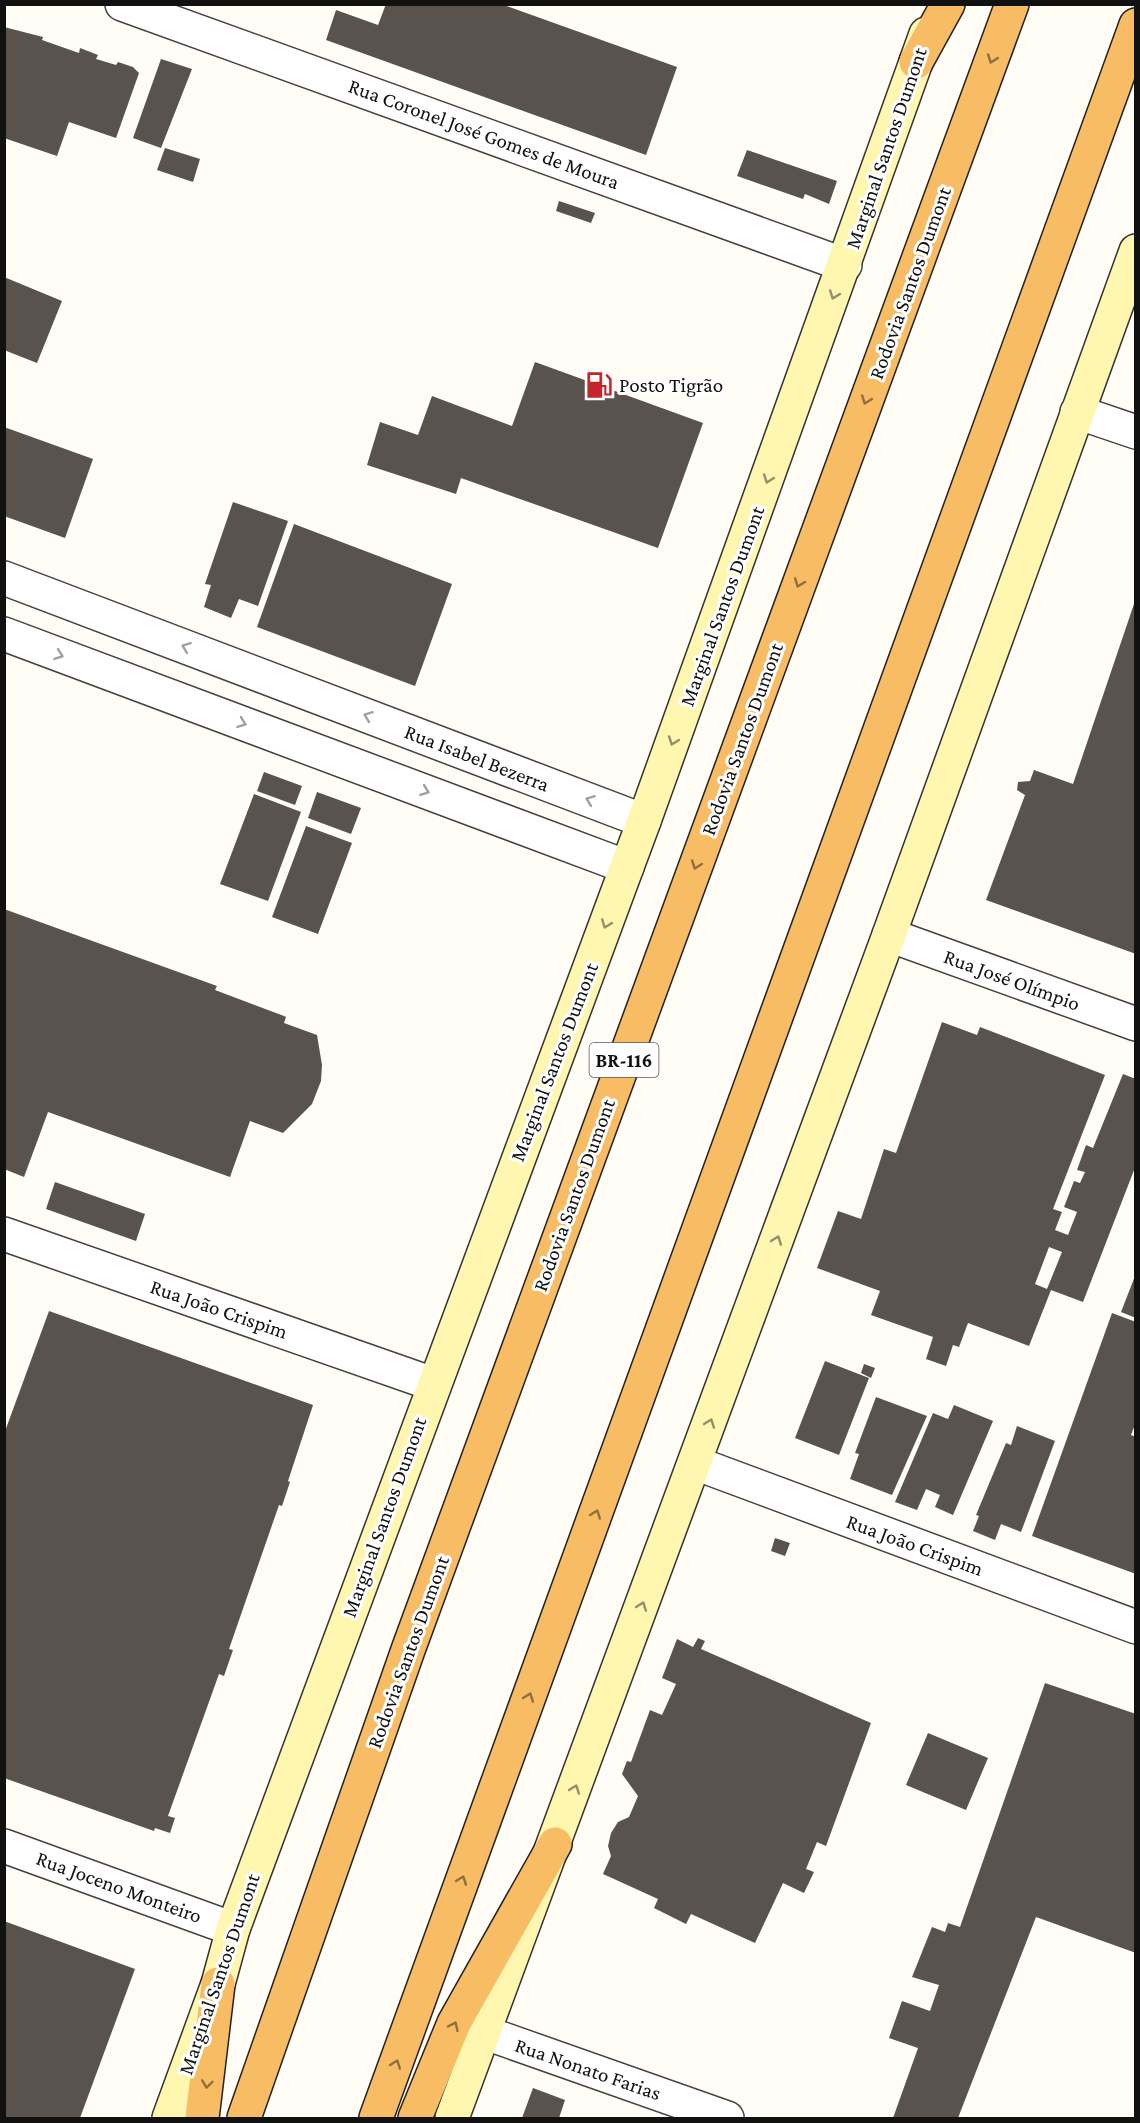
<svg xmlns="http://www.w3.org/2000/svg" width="1140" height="2123" font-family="'Crimson Pro',serif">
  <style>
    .building { fill: #5a524d; fill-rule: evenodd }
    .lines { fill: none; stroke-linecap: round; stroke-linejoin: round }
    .minor-casing { stroke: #444; stroke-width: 36 }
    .tertiary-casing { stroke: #444; stroke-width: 36 }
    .secondary-casing { stroke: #333; stroke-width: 36 }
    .trunk-casing { stroke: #222; stroke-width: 36 }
    .minor { stroke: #fff; stroke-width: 33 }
    .tertiary { stroke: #fff; stroke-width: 33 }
    .secondary { stroke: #fff6b0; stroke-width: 33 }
    .trunk { stroke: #f7bc64; stroke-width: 33 }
    .oneway { stroke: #906f3f }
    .oneway2 { stroke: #948f68 }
    .oneway3 { stroke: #a0a0a0 }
    .labels { text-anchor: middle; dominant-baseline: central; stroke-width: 6; stroke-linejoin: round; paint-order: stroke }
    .shield { fill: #fff; stroke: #585858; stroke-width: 1.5 }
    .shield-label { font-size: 20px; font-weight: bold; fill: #111 }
    .street-label { font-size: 21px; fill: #111; stroke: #fff }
    .poi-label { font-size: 21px; fill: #111; stroke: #fff; text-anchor: start }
  </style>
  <rect width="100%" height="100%" fill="#fffdf5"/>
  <path class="building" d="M386,4H501L677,67L646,155L326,40L336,10L378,25Z
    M4,27L43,37L42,40L79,53L80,48L98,55L96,59L116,65L118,62L133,67L139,73L116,138L69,122L57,156L4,138Z
    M161,59L192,69L161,148L133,138Z
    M165,148L200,159L193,182L157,170Z
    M747,150L837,181L829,204L805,194L803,199L737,176Z
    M559,201L595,213L591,223L556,211Z
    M4,277L62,301L37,363L4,350Z
    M535,362L703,423L658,548L461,478L456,494L367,465L380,422L418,435L432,396L512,426Z
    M4,427L93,459L65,538L4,516Z
    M233,502L288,521L258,606L239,599L231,618L204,607L211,585L205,584Z
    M294,524L452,584L415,686L257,627Z
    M1136,598V954L986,900L1025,795L1017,790L1018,782L1030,781L1034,770L1073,784Z
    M264,772L302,786L295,805L257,791Z
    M317,792L361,808L351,834L308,818Z
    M254,794L301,812L268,901L220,884Z
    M306,826L352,843L318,934L272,917Z
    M4,909L217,986L215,990L284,1016L286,1017L284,1023L317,1035L322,1065L321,1081L312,1104L283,1133L250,1121L230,1177L48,1112L24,1177L4,1169Z
    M942,1022L977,1035L980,1027L1105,1075L1053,1209L1062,1212L1055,1230L1068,1235L1077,1212L1064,1207L1074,1181L1080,1183L1085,1172L1077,1170L1086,1145L1093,1148L1123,1074L1136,1079V1165L1083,1302L1051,1290L1029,1346L968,1323L959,1347L953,1345L946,1366L926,1359L933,1337L871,1315L880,1291L817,1268L838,1211L861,1219L884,1149L896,1153ZM1049,1247L1062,1252L1047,1289L1035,1284Z
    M55,1182L145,1214L136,1241L46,1209Z
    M1135,1276H1136V1318L1121,1312Z
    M49,1311L313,1405L288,1481L290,1482L282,1506L279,1505L229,1649L233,1650L224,1676L219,1674L168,1816L175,1818L170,1833L155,1828L154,1831L4,1778V1434Z
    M1112,1313L1136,1322V1422L1131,1435L1136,1437V1574L1032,1536Z
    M825,1361L869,1378L839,1455L795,1438Z
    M864,1364L875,1368L871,1378L861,1373Z
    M876,1397L927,1416L892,1495L850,1479L859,1454L855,1453Z
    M954,1405L993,1421L953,1515L935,1507L940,1495L926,1489L917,1510L895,1502L933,1413L948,1419Z
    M1017,1426L1055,1441L1021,1532L1001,1524L995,1540L973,1531L979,1516L976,1515L1006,1443L1011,1445Z
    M775,1538L790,1543L785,1556L771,1551Z
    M698,1638L705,1641L701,1649L871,1723L826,1846L817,1842L806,1869L814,1872L804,1893L783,1883L755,1943L691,1914L686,1924L654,1908L658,1899L603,1874L611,1856L608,1846L611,1833L618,1822L629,1817L638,1796L622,1774L627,1761L631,1762L650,1710L662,1715L676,1684L662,1678L677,1639L693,1647Z
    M1045,1683L1136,1714V1953L1036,1917L958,2118H893L918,2048L889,2038L902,2001L930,2011L939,1985L912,1977L932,1927L945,1932L948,1923L960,1927Z
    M928,1733L988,1758L966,1810L906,1785Z
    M4,1921L135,1969L80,2118H4Z
    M533,2088L565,2100L559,2118H522Z"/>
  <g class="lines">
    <defs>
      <path id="minor" d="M122,4L845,265
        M1077,412L1136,432
        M4,578L644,821
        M4,634L627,867
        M889,935L1136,1024
        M4,1234L433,1384
        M4,1846L233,1929
        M483,2032L727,2118"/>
      <path id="tertiary" d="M695,1463L1136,1627"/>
      <path id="secondary" d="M169,2118L218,1984L233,1929L644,821L926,34
        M452,2118L889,935L1136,251"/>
      <path id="trunk" d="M916,62L948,4
        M202,2118L218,1984
        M244,2118L408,1650L1012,4
        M376,2118L1136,25
        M415,2118L454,2023L555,1844"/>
    </defs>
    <use href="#minor" class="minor-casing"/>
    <use href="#tertiary" class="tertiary-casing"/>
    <use href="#secondary" class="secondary-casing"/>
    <use href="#trunk" class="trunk-casing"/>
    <use href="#minor" class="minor"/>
    <use href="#tertiary" class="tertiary"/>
    <use href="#secondary" class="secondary"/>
    <use href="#trunk" class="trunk"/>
  </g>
  <defs><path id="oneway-chevron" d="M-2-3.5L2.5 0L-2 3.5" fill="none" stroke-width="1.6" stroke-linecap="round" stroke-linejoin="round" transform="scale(1.5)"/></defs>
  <g class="oneway">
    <use href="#oneway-chevron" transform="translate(992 59) rotate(110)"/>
    <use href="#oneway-chevron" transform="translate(866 400) rotate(110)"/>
    <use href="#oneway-chevron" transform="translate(799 583) rotate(110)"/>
    <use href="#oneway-chevron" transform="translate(696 865) rotate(110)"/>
    <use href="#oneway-chevron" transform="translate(596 1514) rotate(-70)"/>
    <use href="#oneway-chevron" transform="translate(529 1697) rotate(-70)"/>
    <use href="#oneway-chevron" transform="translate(462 1880) rotate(-70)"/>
    <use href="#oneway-chevron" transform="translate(454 2026) rotate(-65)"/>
    <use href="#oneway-chevron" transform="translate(396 2064) rotate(-70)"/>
    <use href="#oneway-chevron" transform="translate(207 2084) rotate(98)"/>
  </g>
  <g class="oneway2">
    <use href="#oneway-chevron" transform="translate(834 295) rotate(110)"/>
    <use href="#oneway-chevron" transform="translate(768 479) rotate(110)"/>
    <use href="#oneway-chevron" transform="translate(673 741) rotate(110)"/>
    <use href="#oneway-chevron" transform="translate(606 924) rotate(111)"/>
    <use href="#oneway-chevron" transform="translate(777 1240) rotate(-70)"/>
    <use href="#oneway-chevron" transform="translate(710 1423) rotate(-70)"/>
    <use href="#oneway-chevron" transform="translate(642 1606) rotate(-70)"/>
    <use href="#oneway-chevron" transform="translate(575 1789) rotate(-70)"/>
  </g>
  <g class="oneway3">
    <use href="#oneway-chevron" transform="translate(186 647) rotate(-159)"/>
    <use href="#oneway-chevron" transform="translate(59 655) rotate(20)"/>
    <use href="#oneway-chevron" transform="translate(368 716) rotate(-159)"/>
    <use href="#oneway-chevron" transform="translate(242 723) rotate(20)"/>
    <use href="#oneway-chevron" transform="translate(425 791) rotate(21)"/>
    <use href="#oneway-chevron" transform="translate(590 800) rotate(-159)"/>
  </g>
  <defs>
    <symbol id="fuel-bare" viewBox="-9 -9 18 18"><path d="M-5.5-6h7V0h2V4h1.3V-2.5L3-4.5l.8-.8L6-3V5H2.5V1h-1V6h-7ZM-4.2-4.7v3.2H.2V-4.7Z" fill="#c4262e" stroke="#fff" stroke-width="2.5" paint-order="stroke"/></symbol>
  </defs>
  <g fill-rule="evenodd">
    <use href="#fuel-bare" x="580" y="366" width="38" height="38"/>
  </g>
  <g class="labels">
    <rect class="shield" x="589.5" y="1043" width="69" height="34" rx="4.5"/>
    <g class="shield-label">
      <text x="624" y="1060">BR-116</text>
    </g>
    <g class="street-label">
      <text transform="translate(484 134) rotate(20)">Rua Coronel José Gomes de Moura</text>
      <text transform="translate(886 148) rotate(-71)">Marginal Santos Dumont</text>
      <text transform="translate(910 283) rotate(-70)">Rodovia Santos Dumont</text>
      <text transform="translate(722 606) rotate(-70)">Marginal Santos Dumont</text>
      <text transform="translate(742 739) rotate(-70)">Rodovia Santos Dumont</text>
      <text transform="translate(477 758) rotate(21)">Rua Isabel Bezerra</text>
      <text transform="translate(1012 980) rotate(20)">Rua José Olímpio</text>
      <text transform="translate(554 1062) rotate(-69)">Marginal Santos Dumont</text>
      <text transform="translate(574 1195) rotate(-70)">Rodovia Santos Dumont</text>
      <text transform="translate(219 1309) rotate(19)">Rua João Crispim</text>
      <text transform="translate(384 1517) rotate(-70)">Marginal Santos Dumont</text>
      <text transform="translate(915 1545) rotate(20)">Rua João Crispim</text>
      <text transform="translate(408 1652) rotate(-70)">Rodovia Santos Dumont</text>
      <text transform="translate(119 1887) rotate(20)">Rua Joceno Monteiro</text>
      <text transform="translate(219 1974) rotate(-71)">Marginal Santos Dumont</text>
      <text transform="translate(588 2069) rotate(19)">Rua Nonato Farias</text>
    </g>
    <g class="poi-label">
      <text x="619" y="385">Posto Tigrão</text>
    </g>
  </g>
  <rect width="1140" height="2123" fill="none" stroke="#111111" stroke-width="12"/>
</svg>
